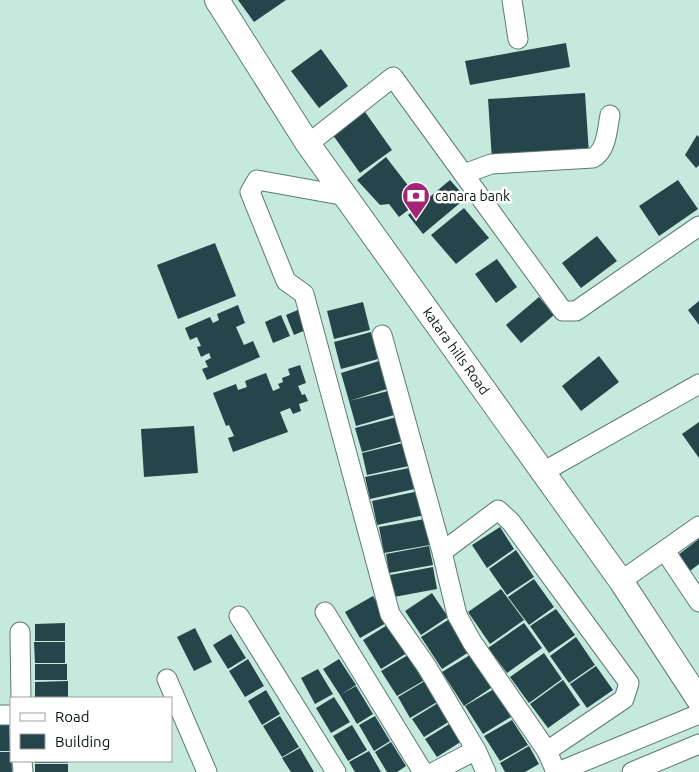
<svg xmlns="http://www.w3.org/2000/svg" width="699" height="772" font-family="Ubuntu,sans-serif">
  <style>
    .building { fill: #25454b }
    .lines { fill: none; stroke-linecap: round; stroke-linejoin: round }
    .minor-casing { stroke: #5b7b72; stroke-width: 21 }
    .major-casing { stroke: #5b7b72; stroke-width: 26 }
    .minor { stroke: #fff; stroke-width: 19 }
    .major { stroke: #fff; stroke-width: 24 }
    .labels { text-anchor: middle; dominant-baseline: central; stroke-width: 5; stroke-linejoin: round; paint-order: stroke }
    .poi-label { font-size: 14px; fill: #071310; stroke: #fff; text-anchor: start }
    .street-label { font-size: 14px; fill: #071310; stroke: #fff }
  </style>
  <rect width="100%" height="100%" fill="#c6e9de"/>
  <path class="building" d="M238,0H286L254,22Z
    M566,43L570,67L470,85L465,61Z
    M321,49L348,86L319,108L291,71Z
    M585,93L589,154L492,160L488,99Z
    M363,109L392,150L360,173L330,131Z
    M697,135L699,137V165L696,168L685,155Z
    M386,157L420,201L399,217L389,204L380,205L357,180Z
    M450,180L466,198L423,234L408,215Z
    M678,180L698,209L659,236L639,206Z
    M464,208L489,238L456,264L431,235Z
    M597,236L617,261L581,288L562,263Z
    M215,243L236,296L178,319L157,265Z
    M497,259L517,287L496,303L475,274Z
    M539,297L554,315L521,343L506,325Z
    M699,301V325L688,310Z
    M363,302L370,330L334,339L327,311Z
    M238,305L245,323L236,327L244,345L253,341L260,357L207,380L202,369L208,367L205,361L211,358L209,353L201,357L197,347L201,346L197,337L190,340L185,328L210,317L213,323L219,320L217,314Z
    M300,309L308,329L294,335L286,315Z
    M281,315L290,336L273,343L265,322Z
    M371,332L378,359L341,369L334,342Z
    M599,356L619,382L581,411L562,386Z
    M379,361L387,389L349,401L341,373Z
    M300,365L306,383L298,386L302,395L305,394L308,401L299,404L301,411L293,414L290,408L280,412L288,432L233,452L228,438L234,436L229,425L226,426L213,393L236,384L238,390L247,387L245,381L266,373L273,391L280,388L278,384L283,382L282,378L290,375L288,369Z
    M388,391L394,415L356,426L349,401Z
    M397,417L403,441L362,452L355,428Z
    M699,422V458L682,434Z
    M194,426L198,473L144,477L141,429Z
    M403,443L409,466L367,475L362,453Z
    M414,467L419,488L370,499L365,477Z
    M419,491L425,515L377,525L372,501Z
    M425,519L430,545L384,553L379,527Z
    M500,527L514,549L487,568L472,545Z
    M699,539V564L690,571L678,555Z
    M429,546L433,565L389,573L386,554Z
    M516,550L534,577L507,595L489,569Z
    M433,567L437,589L394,597L390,575Z
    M534,579L554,607L529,625L508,597Z
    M501,589L524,620L490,644L468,612Z
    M432,593L448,617L421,635L405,611Z
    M373,596L388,622L360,638L345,612Z
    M556,609L575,635L549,653L530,626Z
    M448,620L469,652L442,669L421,637Z
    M65,623V641H35V624Z
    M524,623L542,648L507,673L488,648Z
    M389,624L407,653L381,669L363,640Z
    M195,628L212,662L194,671L177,637Z
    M231,634L246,658L228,669L213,645Z
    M576,637L595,665L569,683L550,656Z
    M34,642H65V663H35Z
    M544,653L562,679L529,703L510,677Z
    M408,655L423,681L397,696L381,671Z
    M470,655L491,688L464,706L442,672Z
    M248,659L264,686L245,697L229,671Z
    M339,659L356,685L340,695L323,669Z
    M35,664H67V680H35Z
    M596,666L613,690L587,708L570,684Z
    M318,669L333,694L315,704L301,678Z
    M563,680L580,705L548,728L530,704Z
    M68,681V698H35V682Z
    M425,681L437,702L410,718L398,697Z
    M356,686L373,714L357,724L340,695Z
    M494,689L511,717L483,734L465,706Z
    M266,690L280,714L262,725L248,701Z
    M334,697L350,722L331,733L316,708Z
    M438,703L450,721L424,737L412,719Z
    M280,716L299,747L282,757L263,726Z
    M375,716L390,741L374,751L359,725Z
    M0,720H9L10,751H0Z
    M512,720L528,745L500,761L484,736Z
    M451,723L462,741L437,757L425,739Z
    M352,725L367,750L348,761L333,736Z
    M391,742L406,766L397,772H387L375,752Z
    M529,746L539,764L525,772H505L500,763Z
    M300,748L314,772H291L282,758Z
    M369,751L381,772H355L349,762Z
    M0,752H11L12,772H0Z
    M35,761H68V763H35Z
    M35,764H68V772H35Z"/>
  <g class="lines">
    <defs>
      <path id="minor" d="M512,0L518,39
        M308,144L393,77L563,311H576L699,226
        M464,174L491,164L593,158C607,150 607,130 610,115
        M346,196L257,180L250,192L286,281L304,294L390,614L427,667L476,750L486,772
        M382,335L442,552L457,615L472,642L547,751L556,772
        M543,472L699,384
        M665,551L699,602
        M442,552L498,510L511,522L629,683L624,699L547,751
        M621,581L699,526
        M325,612L423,772
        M239,616L336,772
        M20,632L21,698
        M167,679L207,772
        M0,715H11
        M22,761L23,772
        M434,772L476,750
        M558,772L699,714
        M632,772L699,744"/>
      <g id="major">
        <path id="s1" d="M217,0L308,144L621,581L699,700"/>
      </g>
    </defs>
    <use href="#minor" class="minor-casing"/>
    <use href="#major" class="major-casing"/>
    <use href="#minor" class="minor"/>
    <use href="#major" class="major"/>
  </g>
  <defs>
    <symbol id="bank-pin" viewBox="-11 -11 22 30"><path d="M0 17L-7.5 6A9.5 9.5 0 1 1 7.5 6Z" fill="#a52575" stroke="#fff"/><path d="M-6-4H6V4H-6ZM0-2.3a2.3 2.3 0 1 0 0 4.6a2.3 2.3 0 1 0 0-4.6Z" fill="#fff"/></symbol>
  </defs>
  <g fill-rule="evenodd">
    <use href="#bank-pin" x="400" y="180" width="32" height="43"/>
  </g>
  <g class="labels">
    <g class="poi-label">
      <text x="435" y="196">canara bank</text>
    </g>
    <g class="street-label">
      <text stroke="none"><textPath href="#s1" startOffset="425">katara hills Road</textPath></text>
    </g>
  </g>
  <rect x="10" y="697" width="162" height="65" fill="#ffffff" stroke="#9ca19f"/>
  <rect x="20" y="713" width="25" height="8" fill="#ffffff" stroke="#9ca19f"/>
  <text x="55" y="722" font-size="15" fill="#071310">Road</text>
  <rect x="20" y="734" width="25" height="15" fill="#25454b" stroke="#9ca19f"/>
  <text x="55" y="747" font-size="15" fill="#071310">Building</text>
</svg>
